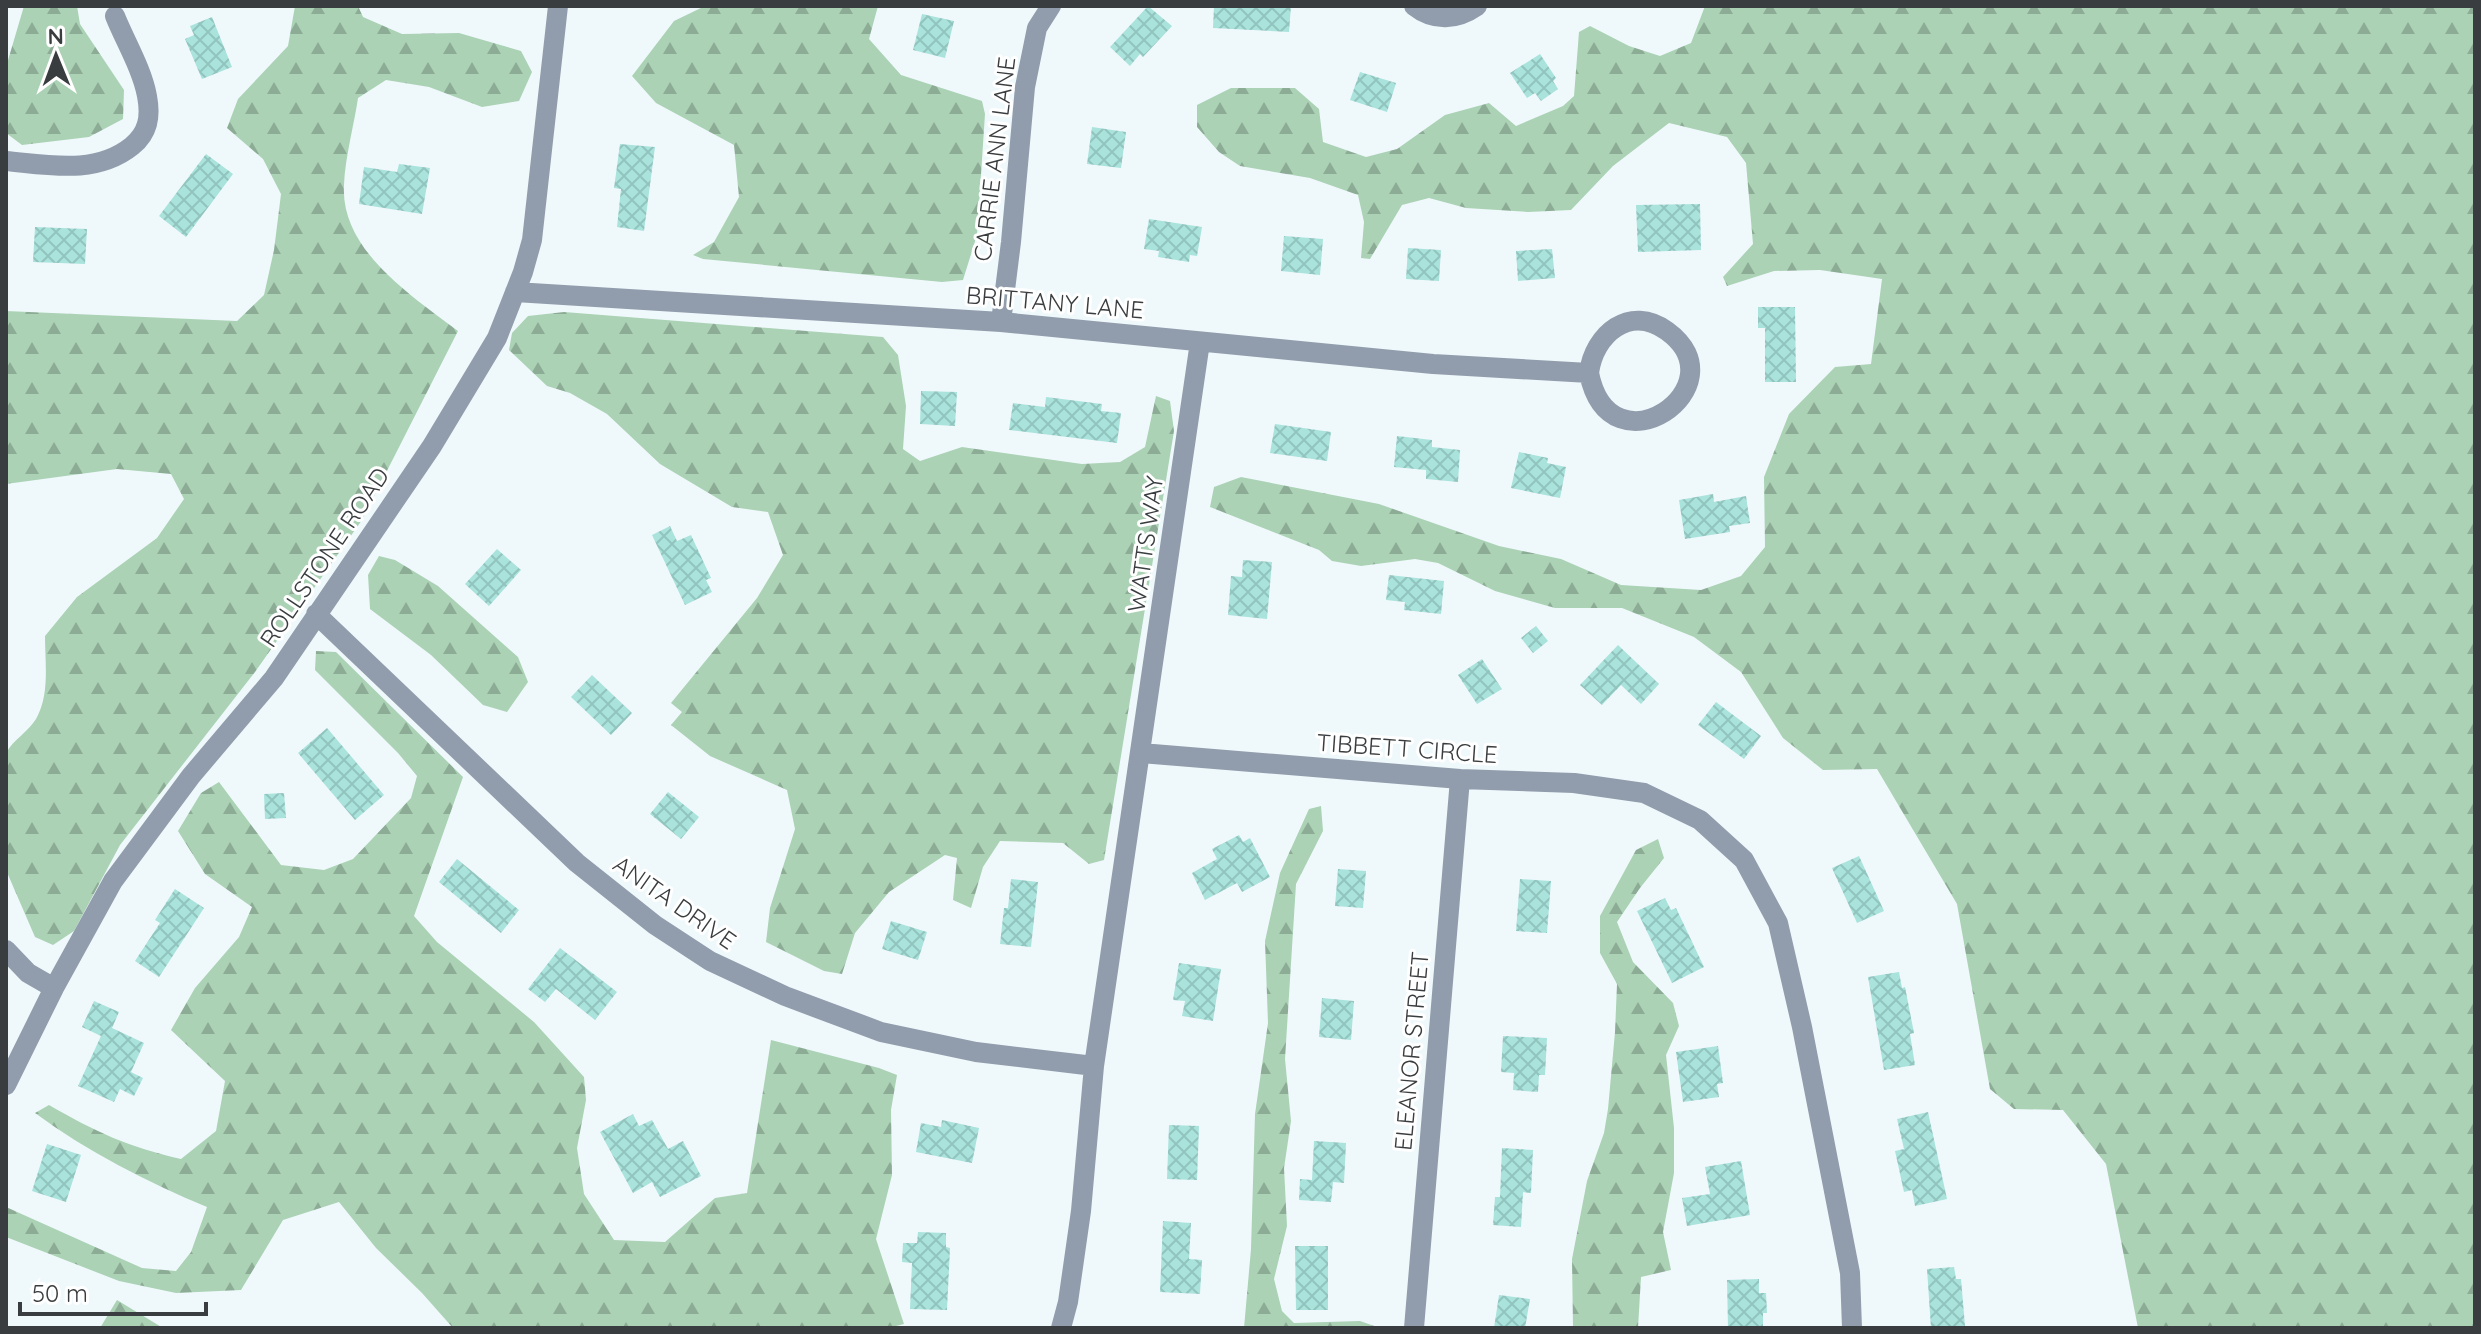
<svg xmlns="http://www.w3.org/2000/svg" width="2481" height="1334" font-family="Quicksand,sans-serif">
  <style>
    .forest { fill: url(#forest-firs) }
    .building { fill: url(#building-cross-hatch) }
    .lines { fill: none; stroke-linecap: round; stroke-linejoin: round }
    .minor { stroke: #919dac; stroke-width: 20 }
    .labels { text-anchor: middle; dominant-baseline: central; stroke-width: 6; stroke-linejoin: round; paint-order: stroke }
    .street-label { font-size: 24px; fill: #3a3d3f; stroke: #fff }
  </style>
  <defs>
    <pattern id="forest-firs" width="22" height="20" patternUnits="userSpaceOnUse" patternTransform="scale(2)"><rect width="22" height="20" fill="#abd2b5"/><path d="M5 1l3.5 6h-7zM16 11l3.5 6h-7z" fill="#8cac95"/></pattern>
    <pattern id="building-cross-hatch" width="8" height="8" patternUnits="userSpaceOnUse" patternTransform="scale(2)"><rect width="8" height="8" fill="#a9e3dc"/><path d="M0 0l8 8M0 8l8-8" fill="none" stroke="#92c4be"/></pattern>
  </defs>
  <rect width="100%" height="100%" fill="#eff9fc"/>
  <path class="forest" d="M24,6H77L80,24L124,90L123,119L89,137L22,145L6,133V67Z
    M295,6H358L363,17L402,34L459,33L521,51L532,72L519,101L482,107L429,87L386,80L358,98C354,125 345,158 344,185C340,250 412,296 458,331L362,520L255,672L120,845L74,931L53,945L35,937L6,870V753C14,739 28,732 36,719C50,694 45,664 45,636L77,597L157,538L184,499L171,474L117,469L6,484V311L237,321L264,295L274,250L281,194L263,159L227,128L238,99L288,46Z
    M705,6H878L869,39L901,75L982,101L985,114L977,235L963,280L942,282L703,259L693,255L714,242L739,197L734,145L656,103L632,76L674,21Z
    M1705,6H2475V1328H2138L2106,1164L2063,1110L2014,1109L1990,1089L1957,904L1877,769L1823,770L1783,738L1741,672L1694,637L1622,608H1555L1495,591L1438,563L1415,559L1361,566L1332,561L1319,550L1210,507L1214,487L1241,477L1379,504L1499,546L1561,559L1621,585L1701,590L1741,576L1765,547L1764,477L1789,414L1835,367L1871,364L1882,279L1820,270L1774,271L1727,286L1723,277L1753,244L1746,163L1727,137L1669,123L1613,166L1571,210L1528,212L1466,208L1429,198L1402,205L1370,259L1361,258L1364,222L1358,195L1310,178L1240,166L1219,152L1197,127V105L1231,88H1295L1319,109L1323,142L1366,157L1397,149L1445,115L1489,103L1516,126L1563,106L1574,96L1579,32L1590,26L1629,46L1660,56L1691,43Z
    M564,312L883,337L898,355L906,406L903,449L920,461L962,447L1082,464L1120,462L1145,447L1156,396L1170,401L1174,431L1104,860L1089,864L1063,843L1000,841L983,867L971,908L953,900L957,858L945,855L889,892L855,933L842,974L824,971L766,942L770,908L795,829L787,790L710,756L671,725L682,712L671,703L757,598L783,555L768,512L732,507L660,464L607,414L570,393L547,386L509,350L512,333L528,316Z
    M379,556L395,560L438,586L518,657L528,682L507,712L483,705L431,655L370,609L368,575Z
    M316,651L336,652L463,777L414,916L437,942L534,1022L584,1077L586,1100L577,1148L584,1194L614,1240L665,1242L715,1198L747,1193L771,1040L879,1068L897,1075L891,1110L892,1175L876,1239L904,1324L888,1328H453L422,1293L376,1248L339,1202L283,1220L241,1290L176,1293L119,1281L6,1237V1207L142,1268L176,1271L191,1252L207,1207C147,1182 88,1152 35,1113L49,1105C96,1132 128,1147 181,1159L216,1131L225,1081L171,1030L195,988L239,937L252,907L205,874L178,831L201,793L219,782L281,865L324,870L353,859L411,798L417,776L398,753L315,670Z
    M1321,806L1323,831L1296,884L1285,1059L1291,1121L1284,1168L1287,1226L1274,1279L1282,1311L1294,1323L1360,1321L1380,1328H1244L1251,1249L1255,1114L1268,1023L1265,941L1280,873L1309,809Z
    M1658,839L1664,858L1640,888L1617,922L1633,962L1673,1003L1679,1026L1666,1055L1674,1128V1173L1663,1232L1671,1270L1641,1277L1638,1328H1573L1572,1259L1587,1181L1604,1133L1608,1109L1615,1032L1617,984L1600,953V916L1636,850Z
    M117,1300L163,1328H100Z"/>
  <path class="building" d="M1148,6L1172,26L1143,57L1140,54L1130,66L1110,47Z
    M1214,6H1291L1289,32L1213,28Z
    M922,14L954,21L945,58L913,50Z
    M212,17L232,67L202,79L185,39L194,35L190,26Z
    M1540,54L1556,78L1553,81L1558,89L1541,101L1535,93L1527,98L1510,73Z
    M1360,72L1396,83L1387,112L1350,100Z
    M1092,127L1126,132L1121,168L1087,164Z
    M620,144L655,147L644,231L617,227L621,189L614,188Z
    M206,154L233,174L186,237L159,216Z
    M399,164L430,168L422,214L359,204L364,167L397,172Z
    M1700,204L1701,250L1638,252L1636,205Z
    M1149,219L1202,227L1197,256L1190,255L1189,262L1158,257L1159,251L1144,249Z
    M35,227L87,229L85,264L33,262Z
    M1284,236L1323,239L1320,275L1281,271Z
    M1408,248L1441,250L1439,281L1406,279Z
    M1552,249L1555,278L1518,281L1516,251Z
    M1758,307H1795L1796,382H1765V328H1758Z
    M921,391L957,392L955,426L920,424Z
    M1046,397L1102,404L1101,411L1121,413L1117,443L1009,430L1013,403L1045,407Z
    M1275,424L1331,432L1327,461L1270,453Z
    M1397,436L1432,440V447L1460,450L1458,482L1426,479V470L1394,467Z
    M1519,452L1548,458L1547,463L1566,467L1560,498L1511,488Z
    M1713,494L1714,502L1746,496L1750,523L1729,526L1730,532L1685,539L1679,500Z
    M670,526L677,541L691,535L711,578L706,580L712,592L685,605L652,535Z
    M497,549L521,570L489,606L465,584Z
    M1243,560L1272,562L1267,619L1228,615L1231,576L1242,577Z
    M1389,575L1444,581L1441,614L1404,610L1405,602L1386,600Z
    M1536,626L1548,641L1533,653L1521,638Z
    M1618,645L1659,684L1641,704L1621,685L1602,705L1580,685Z
    M1482,659L1502,689L1477,704L1458,675Z
    M592,675L632,713L611,735L571,697Z
    M1716,702L1761,736L1744,759L1698,725Z
    M327,728L384,795L355,820L298,753Z
    M668,792L699,817L681,839L650,814Z
    M284,793L286,818L265,819L264,794Z
    M1239,835L1243,842L1250,838L1270,877L1242,892L1237,883L1205,900L1192,873L1217,859L1212,849Z
    M1859,856L1884,911L1857,923L1832,868Z
    M457,859L519,910L501,933L439,882Z
    M1338,869L1366,871L1363,908L1335,906Z
    M1011,879L1038,882L1031,947L1000,944L1004,908H1008Z
    M1520,879L1551,881L1547,933L1516,931Z
    M175,889L204,908L159,977L135,961L160,923L155,920Z
    M1665,898L1671,910L1676,908L1704,967L1672,983L1637,911Z
    M891,921L927,932L918,960L882,949Z
    M560,948L617,992L595,1020L556,989L545,1002L528,989Z
    M1179,963L1221,969L1213,1021L1182,1016L1185,1001L1173,1000Z
    M1899,972L1902,988L1905,987L1914,1033L1910,1034L1915,1065L1884,1070L1868,977Z
    M1322,998L1354,1001L1351,1040L1319,1037Z
    M94,1001L119,1012L112,1028L144,1043L131,1072L143,1078L134,1096L120,1089L114,1102L78,1086L101,1036L82,1027Z
    M1503,1036L1547,1038L1545,1075H1539L1538,1092L1513,1090L1514,1073L1501,1072Z
    M1718,1046L1723,1083L1717,1084L1719,1097L1683,1102L1676,1052Z
    M1928,1112L1947,1199L1915,1206L1912,1190L1904,1192L1895,1151L1904,1149L1897,1119Z
    M633,1114L639,1126L652,1120L668,1149L683,1141L701,1176L660,1197L652,1182L633,1193L600,1132Z
    M942,1120L979,1128L972,1163L916,1152L921,1123L941,1127Z
    M1169,1125L1199,1126L1197,1180L1167,1179Z
    M1314,1141L1346,1143L1344,1183L1333,1182L1331,1202L1299,1200L1300,1179L1312,1180Z
    M47,1144L81,1155L66,1202L32,1191Z
    M1502,1148L1533,1150L1531,1193L1523,1192L1521,1227L1493,1225L1495,1197H1500Z
    M1741,1161L1750,1215L1687,1226L1682,1198L1710,1194L1705,1167Z
    M1163,1221L1191,1223L1189,1259L1202,1260L1200,1294L1160,1292Z
    M918,1232L946,1233V1247L950,1248L947,1310L910,1309L912,1263L902,1262L903,1243H917Z
    M1295,1246H1328V1310H1296Z
    M1954,1267L1956,1279H1961L1965,1326L1931,1328L1927,1269Z
    M1759,1279V1293H1766L1767,1313H1763V1328H1728L1727,1280Z
    M1499,1295L1530,1299L1525,1328H1494Z"/>
  <g class="lines">
    <path class="minor" d="M1414,6C1434,22 1457,20 1477,6
      M6,161C49,165 96,175 132,146C148,133 151,117 147,96C142,69 125,41 115,16
      M515,292L1001,322L1433,364L1589,373C1610,478 1743,386 1667,331C1630,304 1594,334 1589,373
      M1001,322L1011,242L1025,87L1037,28L1051,6
      M316,614L577,863L655,925L710,961L785,996L881,1032L976,1052L1094,1066
      M1141,753L1460,779L1574,783L1644,793L1700,820L1744,860L1778,923L1802,1027L1850,1273L1852,1328
      M6,950L28,973L54,988
      M6,1085L54,988L113,881L191,776L274,678L432,446L497,338L523,272L532,240L558,6
      M1061,1328L1068,1302L1081,1211L1094,1066L1200,342
      M1414,1328L1460,779"/>
  </g>
  <g class="labels">
    <g class="street-label">
      <text transform="translate(994 159) rotate(-83)">CARRIE ANN LANE</text>
      <text transform="translate(1055 302) rotate(5)">BRITTANY LANE</text>
      <text transform="translate(1145 544) rotate(-82)">WATTS WAY</text>
      <text transform="translate(324 557) rotate(-56)">ROLLSTONE ROAD</text>
      <text transform="translate(1407 748) rotate(4)">TIBBETT CIRCLE</text>
      <text transform="translate(675 902) rotate(35)">ANITA DRIVE</text>
      <text transform="translate(1411 1051) rotate(-85)">ELEANOR STREET</text>
    </g>
  </g>
  <rect width="2481" height="1334" fill="none" stroke="#3a3d3f" stroke-width="16"/>
  <g transform="translate(56 56) rotate(359)" stroke="#ffffff" stroke-width="6" paint-order="stroke">
  <path d="M0-6L14 30L0 20L-14 30Z" fill="#3a3d3f"/>
  <text y="-12" font-size="22" font-weight="bold" text-anchor="middle" fill="#3a3d3f">N</text>
  </g>
  <path d="M20 1302v12h186v-12" fill="none" stroke="#3a3d3f" stroke-width="4"/>
  <text x="32" y="1302" font-size="24" fill="#3a3d3f" stroke="#ffffff" stroke-width="6" paint-order="stroke">50 m</text>
</svg>
